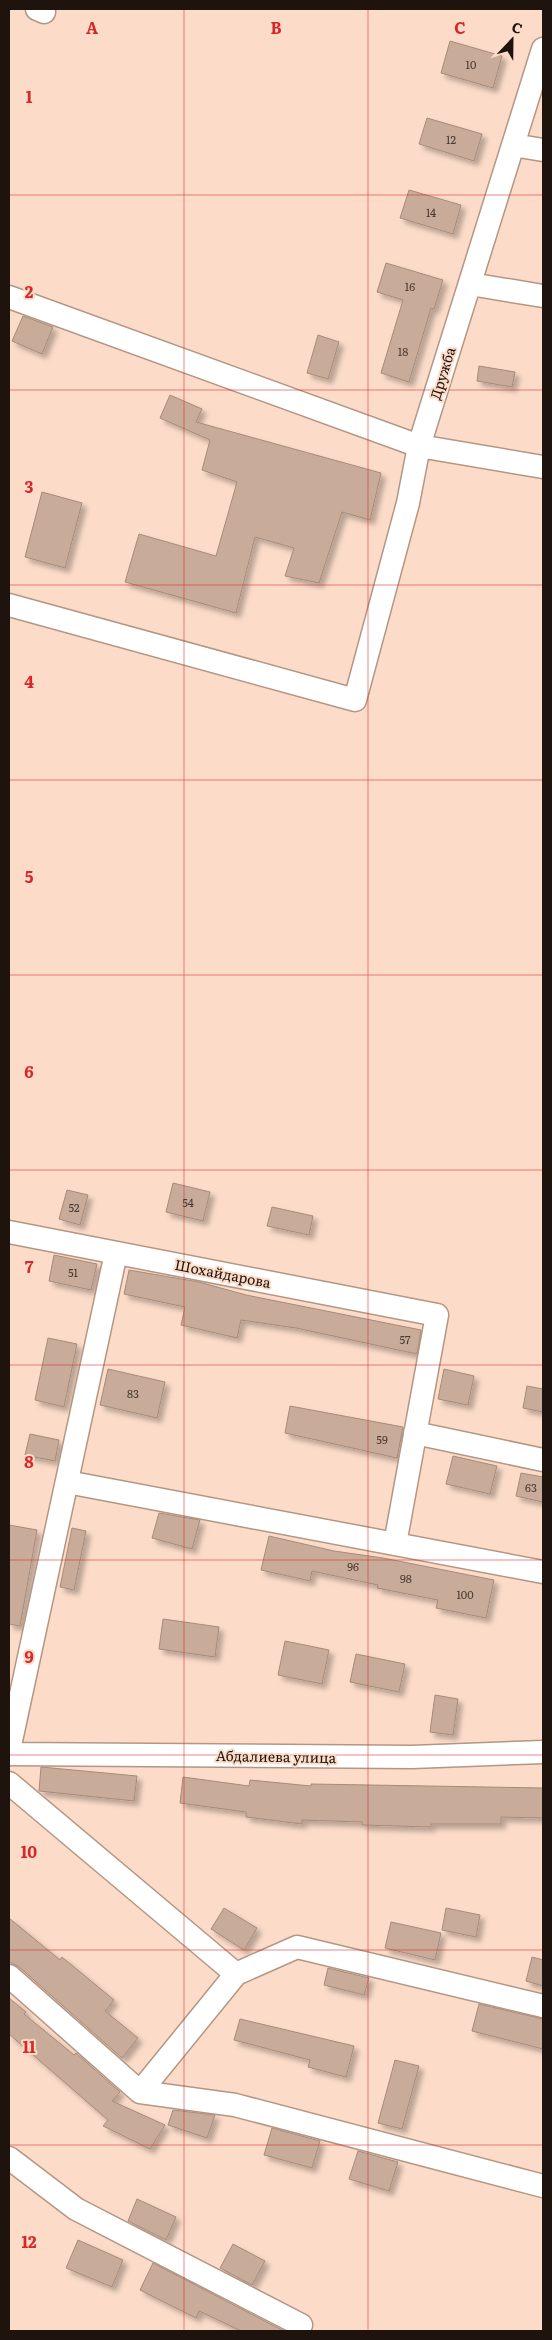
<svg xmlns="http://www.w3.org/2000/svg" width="552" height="2340" font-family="Literata,serif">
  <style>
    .building { fill: #c9ab99; stroke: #a78a78; filter: url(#shadow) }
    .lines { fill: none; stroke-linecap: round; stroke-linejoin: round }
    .minor-casing { stroke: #b39684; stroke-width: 25 }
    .minor { stroke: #fff; stroke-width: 22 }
    .grid { fill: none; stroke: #d62828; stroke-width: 1; stroke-opacity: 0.55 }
    .labels { text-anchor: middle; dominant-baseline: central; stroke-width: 4; stroke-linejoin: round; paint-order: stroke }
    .number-label { font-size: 11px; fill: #493930 }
    .street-label { font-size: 14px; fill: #1e130d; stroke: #fcdcc9 }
    .grid-label { font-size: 16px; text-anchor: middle; font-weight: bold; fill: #d62828; stroke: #fcdcc9; stroke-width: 4; stroke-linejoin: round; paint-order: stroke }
  </style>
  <defs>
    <filter id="shadow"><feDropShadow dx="4.5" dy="4.5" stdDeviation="2.5" flood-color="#0004"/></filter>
  </defs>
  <rect width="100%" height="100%" fill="#fcdcc9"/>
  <path class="building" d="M450,41L502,56L493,88L441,73Z
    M427,118L482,134L474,161L419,144Z
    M409,190L461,205L453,234L400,218Z
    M386,263L443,280L434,309L431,308L409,382L381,373L403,300L377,292Z
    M23,316L53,327L42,354L12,341Z
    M318,335L339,342L328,379L307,373Z
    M479,366L515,372L512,387L477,381Z
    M170,395L202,409L196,422L381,473L370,520L342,512L319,583L285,576L294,548L255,537L236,613L125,582L139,534L216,556L237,482L202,470L210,440L160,418Z
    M42,492L82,503L65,568L25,557Z
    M173,1183L210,1192L203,1221L166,1212Z
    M67,1190L88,1195L80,1225L59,1219Z
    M272,1207L313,1216L309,1235L267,1226Z
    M54,1255L97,1264L91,1290L49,1281Z
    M129,1270L199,1282L246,1295L421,1330L417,1354L296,1328L241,1320L237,1338L181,1325L185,1307L124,1294Z
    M48,1338L77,1344L64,1407L35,1400Z
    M108,1369L165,1382L157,1418L100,1405Z
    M444,1369L474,1376L468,1405L438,1399Z
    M527,1386L543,1389V1412L523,1408Z
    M290,1406L403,1427L397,1458L285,1433Z
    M30,1434L59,1440L55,1461L25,1455Z
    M453,1456L497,1466L490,1494L446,1484Z
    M521,1473L543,1477V1502L516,1496Z
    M159,1513L200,1520L192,1549L152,1538Z
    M9,1525L37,1530L20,1626L9,1624Z
    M72,1528L86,1531L74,1590L60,1587Z
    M269,1536L334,1551L383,1558L494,1580L486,1618L436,1608L438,1600L377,1588L378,1585L312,1571L310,1581L261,1570Z
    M163,1619L219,1627L215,1657L159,1649Z
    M285,1641L329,1650L322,1684L278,1675Z
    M356,1654L405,1664L399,1692L350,1682Z
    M435,1695L458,1699L453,1735L430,1732Z
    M41,1767L137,1776L134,1801L39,1791Z
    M183,1777L249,1786L250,1780L311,1786V1784L543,1788V1818L501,1817V1824H431V1827L362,1825V1822L302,1820V1824L246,1817V1812L180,1803Z
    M224,1908L257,1928L244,1950L211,1929Z
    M446,1908L480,1915L476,1937L442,1930Z
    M9,1918L60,1960L62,1957L114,2000L105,2011L138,2038L122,2058L18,1966L9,1962Z
    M391,1922L441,1933L435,1960L385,1948Z
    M532,1957L543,1960V1986L526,1981Z
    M328,1968L369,1978L364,1995L324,1985Z
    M9,1998L26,2012L24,2014L74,2055L76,2053L120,2092L112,2101L165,2125L150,2149L103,2126L108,2120L9,2034Z
    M479,2004L543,2019V2049L472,2031Z
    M240,2019L354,2046L346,2077L308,2067L310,2060L234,2040Z
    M395,2060L419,2066L402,2129L378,2123Z
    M173,2110L215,2115L207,2138L168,2125Z
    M272,2128L320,2141L312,2168L264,2155Z
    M358,2151L398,2162L389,2191L349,2179Z
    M137,2199L176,2217L166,2240L128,2221Z
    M78,2240L123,2260L112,2287L66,2268Z
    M233,2244L265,2261L252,2285L220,2268Z
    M153,2263L284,2331H241L199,2311L196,2318L140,2290Z"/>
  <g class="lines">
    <defs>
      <path id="minor" d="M37,9L44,12
        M513,145L543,150
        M470,284L543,296
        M9,297L419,446L543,467
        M9,605L355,700L408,503L419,446L543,49
        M9,1232L437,1315L395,1544
        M415,1433L543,1460
        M67,1482L543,1572
        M9,1750L116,1253
        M9,1754L412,1757L543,1752
        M9,1783L236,1974
        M9,1976L140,2092L235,2105L543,2186
        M140,2092L236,1974L297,1947L543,2006
        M9,2158L76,2209L301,2325"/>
    </defs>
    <use href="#minor" class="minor-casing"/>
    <use href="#minor" class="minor"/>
  </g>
  <path class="grid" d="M184,9V2331M368,9V2331M9,195H543M9,390H543M9,585H543M9,780H543M9,975H543M9,1170H543M9,1365H543M9,1560H543M9,1755H543M9,1950H543M9,2145H543"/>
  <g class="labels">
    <g class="number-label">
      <text x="471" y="64">10</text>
      <text x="451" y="139">12</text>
      <text x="431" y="212">14</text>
      <text x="410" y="286">16</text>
      <text x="403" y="351">18</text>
      <text x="188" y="1202">54</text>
      <text x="74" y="1207">52</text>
      <text x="73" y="1272">51</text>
      <text x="405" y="1339">57</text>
      <text x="133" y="1393">83</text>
      <text x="382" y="1439">59</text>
      <text x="531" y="1487">63</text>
      <text x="353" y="1566">96</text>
      <text x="406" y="1578">98</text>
      <text x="465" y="1594">100</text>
    </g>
    <g class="street-label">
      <text transform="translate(442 373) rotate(-73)">Дружба</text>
      <text transform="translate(223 1273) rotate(11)">Шохайдарова</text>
      <text transform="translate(276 1756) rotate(1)">Абдалиева улица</text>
    </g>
  </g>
  <g class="grid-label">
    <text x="92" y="34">A</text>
    <text x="276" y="34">B</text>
    <text x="460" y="34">C</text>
    <text x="29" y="103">1</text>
    <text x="29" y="298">2</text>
    <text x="29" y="493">3</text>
    <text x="29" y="688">4</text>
    <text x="29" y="883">5</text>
    <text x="29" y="1078">6</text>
    <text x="29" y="1273">7</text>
    <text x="29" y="1468">8</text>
    <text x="29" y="1663">9</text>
    <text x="29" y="1858">10</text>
    <text x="29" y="2053">11</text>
    <text x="29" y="2248">12</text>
  </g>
  <rect width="552" height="2340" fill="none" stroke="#1e130d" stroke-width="20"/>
  <g transform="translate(512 40) rotate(22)" stroke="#fcdcc9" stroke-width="4" paint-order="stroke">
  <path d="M0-4L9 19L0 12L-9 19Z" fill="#1e130d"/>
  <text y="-8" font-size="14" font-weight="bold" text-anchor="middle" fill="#1e130d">С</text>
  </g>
</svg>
